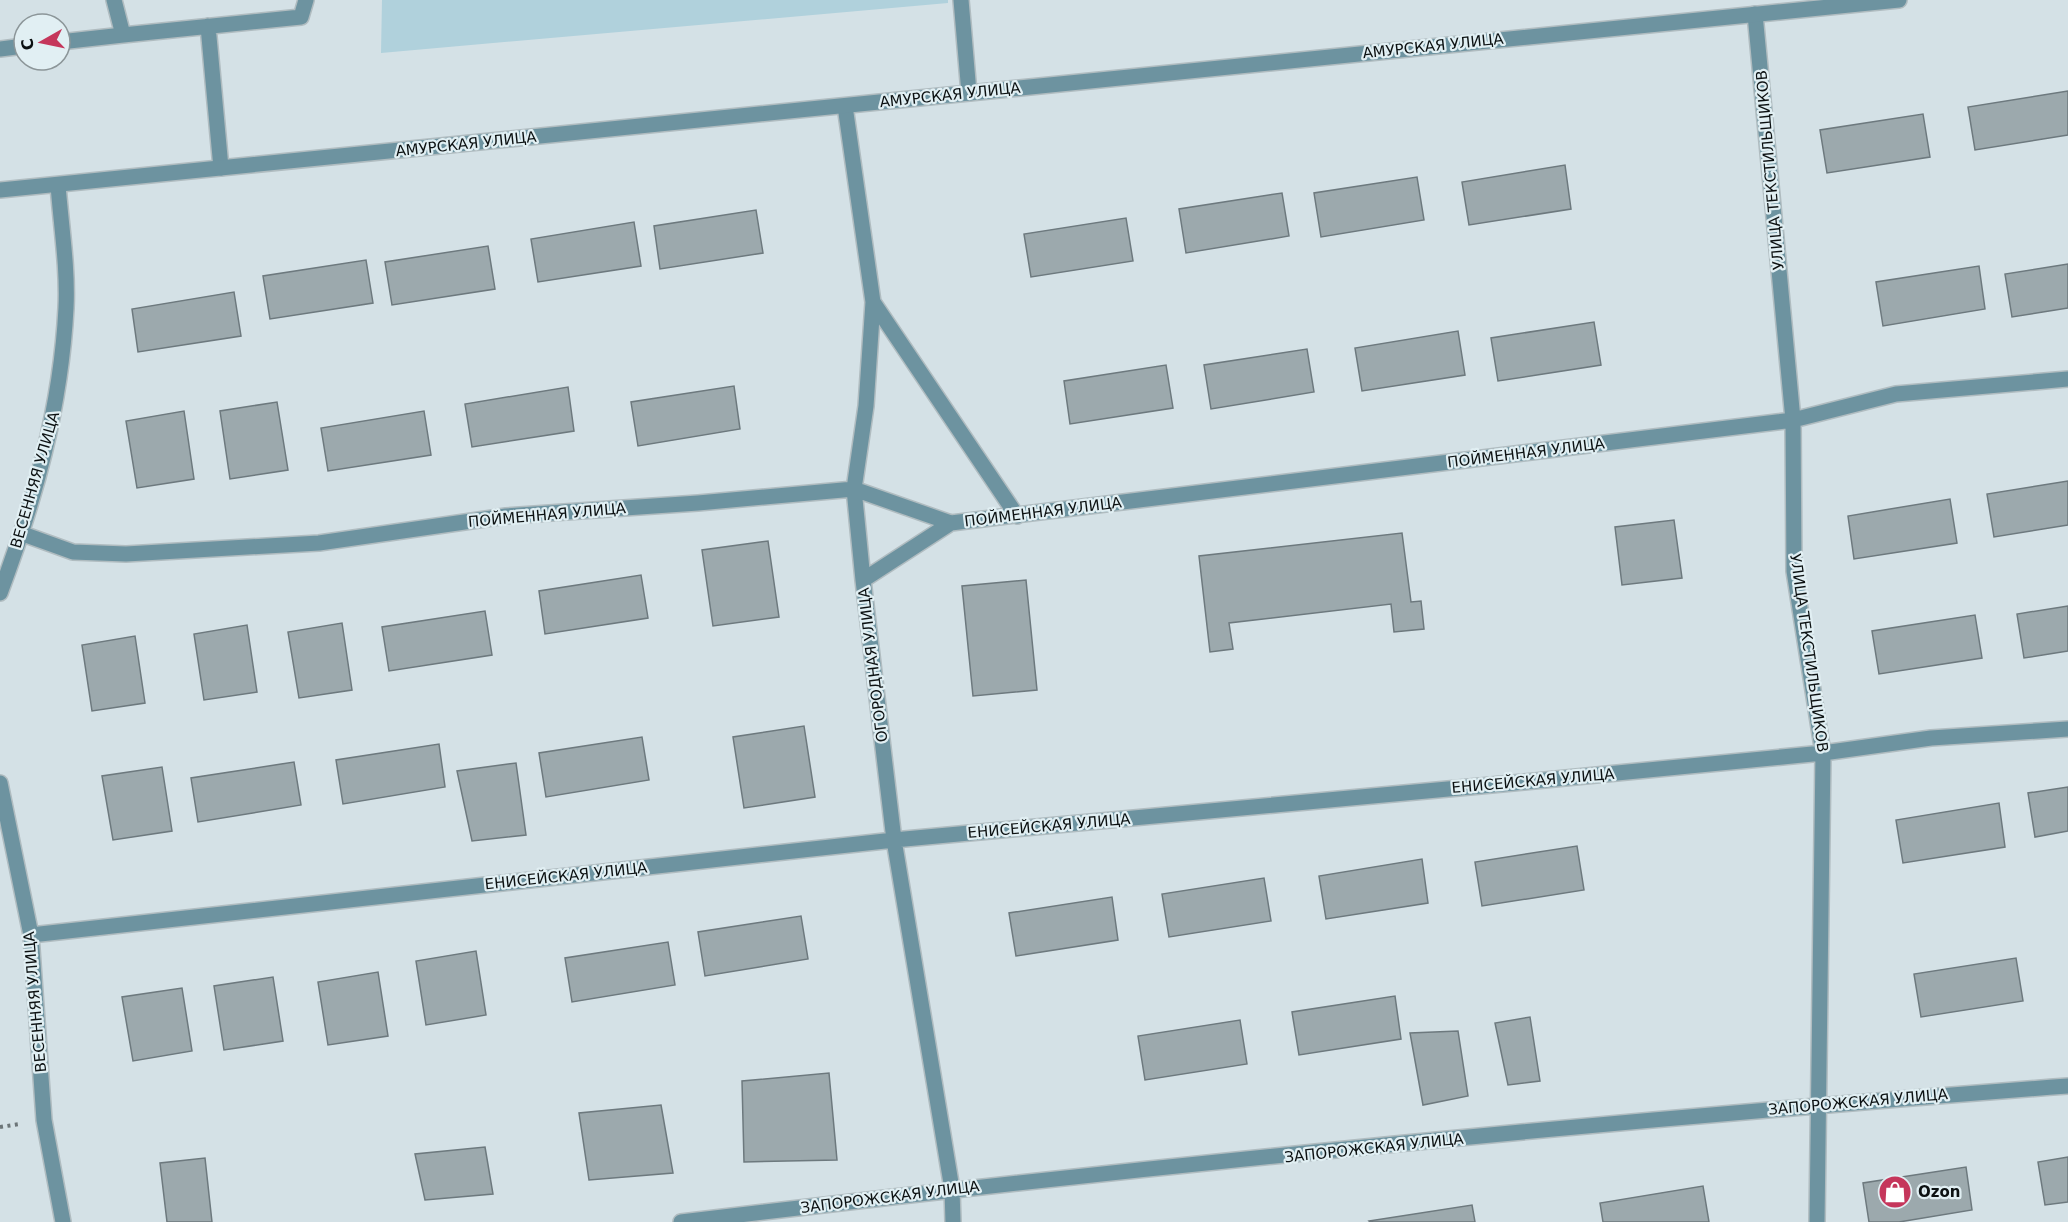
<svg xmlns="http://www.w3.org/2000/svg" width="2068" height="1222" font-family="'DejaVu Sans',sans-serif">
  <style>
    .green { fill: #b0d1dc }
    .building { fill: #9ca9ad; stroke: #6d797e; stroke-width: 1.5 }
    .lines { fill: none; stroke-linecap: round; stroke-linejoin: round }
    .service-casing { stroke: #b0bcc0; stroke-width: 18 }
    .minor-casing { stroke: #b0bcc0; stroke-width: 18 }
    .tertiary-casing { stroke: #b0bcc0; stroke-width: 18 }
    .path { stroke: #6c7578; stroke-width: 4; stroke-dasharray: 3 4.5; stroke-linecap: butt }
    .service { stroke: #6d93a0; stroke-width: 15 }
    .minor { stroke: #6d93a0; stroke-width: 15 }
    .tertiary { stroke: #6d93a0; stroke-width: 15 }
    .labels { text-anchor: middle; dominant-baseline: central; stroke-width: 4.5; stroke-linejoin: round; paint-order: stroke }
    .street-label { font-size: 15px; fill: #0c1112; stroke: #e1eff3 }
    .poi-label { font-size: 15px; font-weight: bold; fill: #0c1112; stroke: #e1eff3; text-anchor: start }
  </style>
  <rect width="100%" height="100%" fill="#d4e1e6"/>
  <path class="green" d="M382,0H948V3L381,53Z"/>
  <path class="building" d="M2068,91V135L1975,150L1968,107Z
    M1923,114L1930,157L1827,173L1820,130Z
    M1565,165L1571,209L1469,225L1462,182Z
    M1417,177L1424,220L1321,237L1314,193Z
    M1282,193L1289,236L1186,253L1179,209Z
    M756,210L763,253L660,269L654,226Z
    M1126,218L1133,261L1031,277L1024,234Z
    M634,222L641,266L538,282L531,239Z
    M488,246L495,289L392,305L385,262Z
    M366,260L373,303L270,319L263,276Z
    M2068,264V308L2012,317L2005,274Z
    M1979,266L1985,309L1883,326L1876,282Z
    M234,292L241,336L138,352L132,309Z
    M1594,322L1601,365L1498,381L1491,338Z
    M1458,331L1465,375L1362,391L1355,348Z
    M1307,349L1314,392L1211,409L1204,365Z
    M1166,365L1173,408L1070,424L1064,381Z
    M734,386L740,429L638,446L631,402Z
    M568,387L574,431L472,447L465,404Z
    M277,402L288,470L230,479L220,411Z
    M184,411L194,479L137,488L126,421Z
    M424,411L431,455L328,471L321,428Z
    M2068,481V525L1994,537L1987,494Z
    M1950,499L1957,543L1854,559L1848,516Z
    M1674,520L1682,578L1622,585L1615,527Z
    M1402,533L1411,602L1421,601L1424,629L1394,632L1391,604L1229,623L1233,649L1210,652L1199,556Z
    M768,541L779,617L713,626L702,550Z
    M641,575L648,618L545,634L539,591Z
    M1026,580L1037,690L973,696L962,586Z
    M2068,606V651L2024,658L2017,614Z
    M485,611L492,655L389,671L382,627Z
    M1975,615L1982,658L1879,674L1872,631Z
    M342,623L352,690L299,698L288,632Z
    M247,625L257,692L204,700L194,634Z
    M135,636L145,703L92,711L82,645Z
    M804,726L815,797L744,808L733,737Z
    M642,737L649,780L546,797L539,753Z
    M439,744L445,787L343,804L336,760Z
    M294,762L301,805L198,822L191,778Z
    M516,763L526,835L472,841L457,771Z
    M162,767L172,831L113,840L102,776Z
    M2068,787V831L2035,837L2028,793Z
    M1999,803L2005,847L1903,863L1896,820Z
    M1577,846L1584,890L1482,906L1475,862Z
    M1422,859L1428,903L1326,919L1319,876Z
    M1264,878L1271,921L1169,937L1162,894Z
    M1112,897L1118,940L1016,956L1009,913Z
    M801,916L808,959L705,976L698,932Z
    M668,942L675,985L572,1002L565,958Z
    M476,951L486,1015L426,1025L416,961Z
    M2016,958L2023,1001L1921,1017L1914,974Z
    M378,972L388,1036L328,1045L318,982Z
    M273,977L283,1041L224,1050L214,986Z
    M182,988L192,1051L133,1061L122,997Z
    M1395,996L1401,1039L1299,1055L1292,1012Z
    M1530,1017L1540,1081L1508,1085L1495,1023Z
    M1240,1020L1247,1064L1145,1080L1138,1036Z
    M1458,1031L1468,1096L1423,1105L1410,1033Z
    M829,1073L837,1160L744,1162L742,1081Z
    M661,1105L673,1173L589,1180L579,1113Z
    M485,1147L493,1194L425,1200L415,1154Z
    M2068,1157V1202L2045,1205L2038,1162Z
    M205,1158L212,1222H167L160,1163Z
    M1966,1167L1972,1210L1899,1222H1869L1863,1183Z
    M1703,1186L1709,1222H1603L1600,1203Z
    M1472,1205L1475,1222H1370L1369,1221Z"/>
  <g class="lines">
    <defs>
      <path id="service" d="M114,0L123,35L301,17L306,0
        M961,0L969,93
        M208,26L221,168
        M60,42L123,35
        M0,49L24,46"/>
      <path id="minor" d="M1755,14L1793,420L1794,571L1823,753L1817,1222
        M845,106L873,302L866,406L854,489L863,580L894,840L952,1189L953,1222
        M873,302L1017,516
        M23,534L73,552L126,554L319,543L506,516L698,503L854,489L951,523L1793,420L1896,394L2068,379
        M863,580L951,523
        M0,593C35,500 61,407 66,308C68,268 61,225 58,185
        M0,783L31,935L44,1120L63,1222
        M31,935L894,840L1524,782L1823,753L1931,738L2068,729
        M681,1222C1142,1166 1605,1121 2068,1086"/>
      <path id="tertiary" d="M0,190L1899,0"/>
    </defs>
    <use href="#service" class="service-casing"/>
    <use href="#minor" class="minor-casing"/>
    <use href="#tertiary" class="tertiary-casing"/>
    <path class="path" d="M0,1127L20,1124"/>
    <use href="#service" class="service"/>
    <use href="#minor" class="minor"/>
    <use href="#tertiary" class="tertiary"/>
  </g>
  <defs>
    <symbol id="shop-disc" viewBox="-11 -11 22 22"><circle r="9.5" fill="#c5365b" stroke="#e1eff3"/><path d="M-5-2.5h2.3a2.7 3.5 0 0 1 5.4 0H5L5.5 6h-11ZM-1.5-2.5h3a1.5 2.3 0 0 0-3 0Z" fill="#fff"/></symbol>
  </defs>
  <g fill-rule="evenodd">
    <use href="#shop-disc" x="1876" y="1173" width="38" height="38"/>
  </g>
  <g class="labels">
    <g class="street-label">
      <text transform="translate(1433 46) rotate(-6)">АМУРСКАЯ УЛИЦА</text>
      <text transform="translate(950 95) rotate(-6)">АМУРСКАЯ УЛИЦА</text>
      <text transform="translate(466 144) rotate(-6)">АМУРСКАЯ УЛИЦА</text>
      <text transform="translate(1770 170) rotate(-95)">УЛИЦА ТЕКСТИЛЬЩИКОВ</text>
      <text transform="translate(1526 453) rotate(-7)">ПОЙМЕННАЯ УЛИЦА</text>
      <text transform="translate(35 480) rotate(-74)">ВЕСЕННЯЯ УЛИЦА</text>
      <text transform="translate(1043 512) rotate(-7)">ПОЙМЕННАЯ УЛИЦА</text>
      <text transform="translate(547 515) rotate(-5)">ПОЙМЕННАЯ УЛИЦА</text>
      <text transform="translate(1809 653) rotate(82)">УЛИЦА ТЕКСТИЛЬЩИКОВ</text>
      <text transform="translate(873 665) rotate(-97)">ОГОРОДНАЯ УЛИЦА</text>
      <text transform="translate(1533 781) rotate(-5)">ЕНИСЕЙСКАЯ УЛИЦА</text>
      <text transform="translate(1049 826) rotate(-5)">ЕНИСЕЙСКАЯ УЛИЦА</text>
      <text transform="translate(566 876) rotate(-6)">ЕНИСЕЙСКАЯ УЛИЦА</text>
      <text transform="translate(35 1002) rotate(-95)">ВЕСЕННЯЯ УЛИЦА</text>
      <text transform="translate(1858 1102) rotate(-5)">ЗАПОРОЖСКАЯ УЛИЦА</text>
      <text transform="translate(1374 1148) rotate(-6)">ЗАПОРОЖСКАЯ УЛИЦА</text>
      <text transform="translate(890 1197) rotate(-7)">ЗАПОРОЖСКАЯ УЛИЦА</text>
    </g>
    <g class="poi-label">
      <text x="1918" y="1192">Ozon</text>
    </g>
  </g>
  <g transform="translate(42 42) rotate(261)"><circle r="28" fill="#e1eff3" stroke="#8c9699" stroke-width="1.5"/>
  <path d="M0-4.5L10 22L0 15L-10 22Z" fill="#c5365b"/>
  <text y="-9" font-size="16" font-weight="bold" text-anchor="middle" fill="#0c1112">С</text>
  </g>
</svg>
